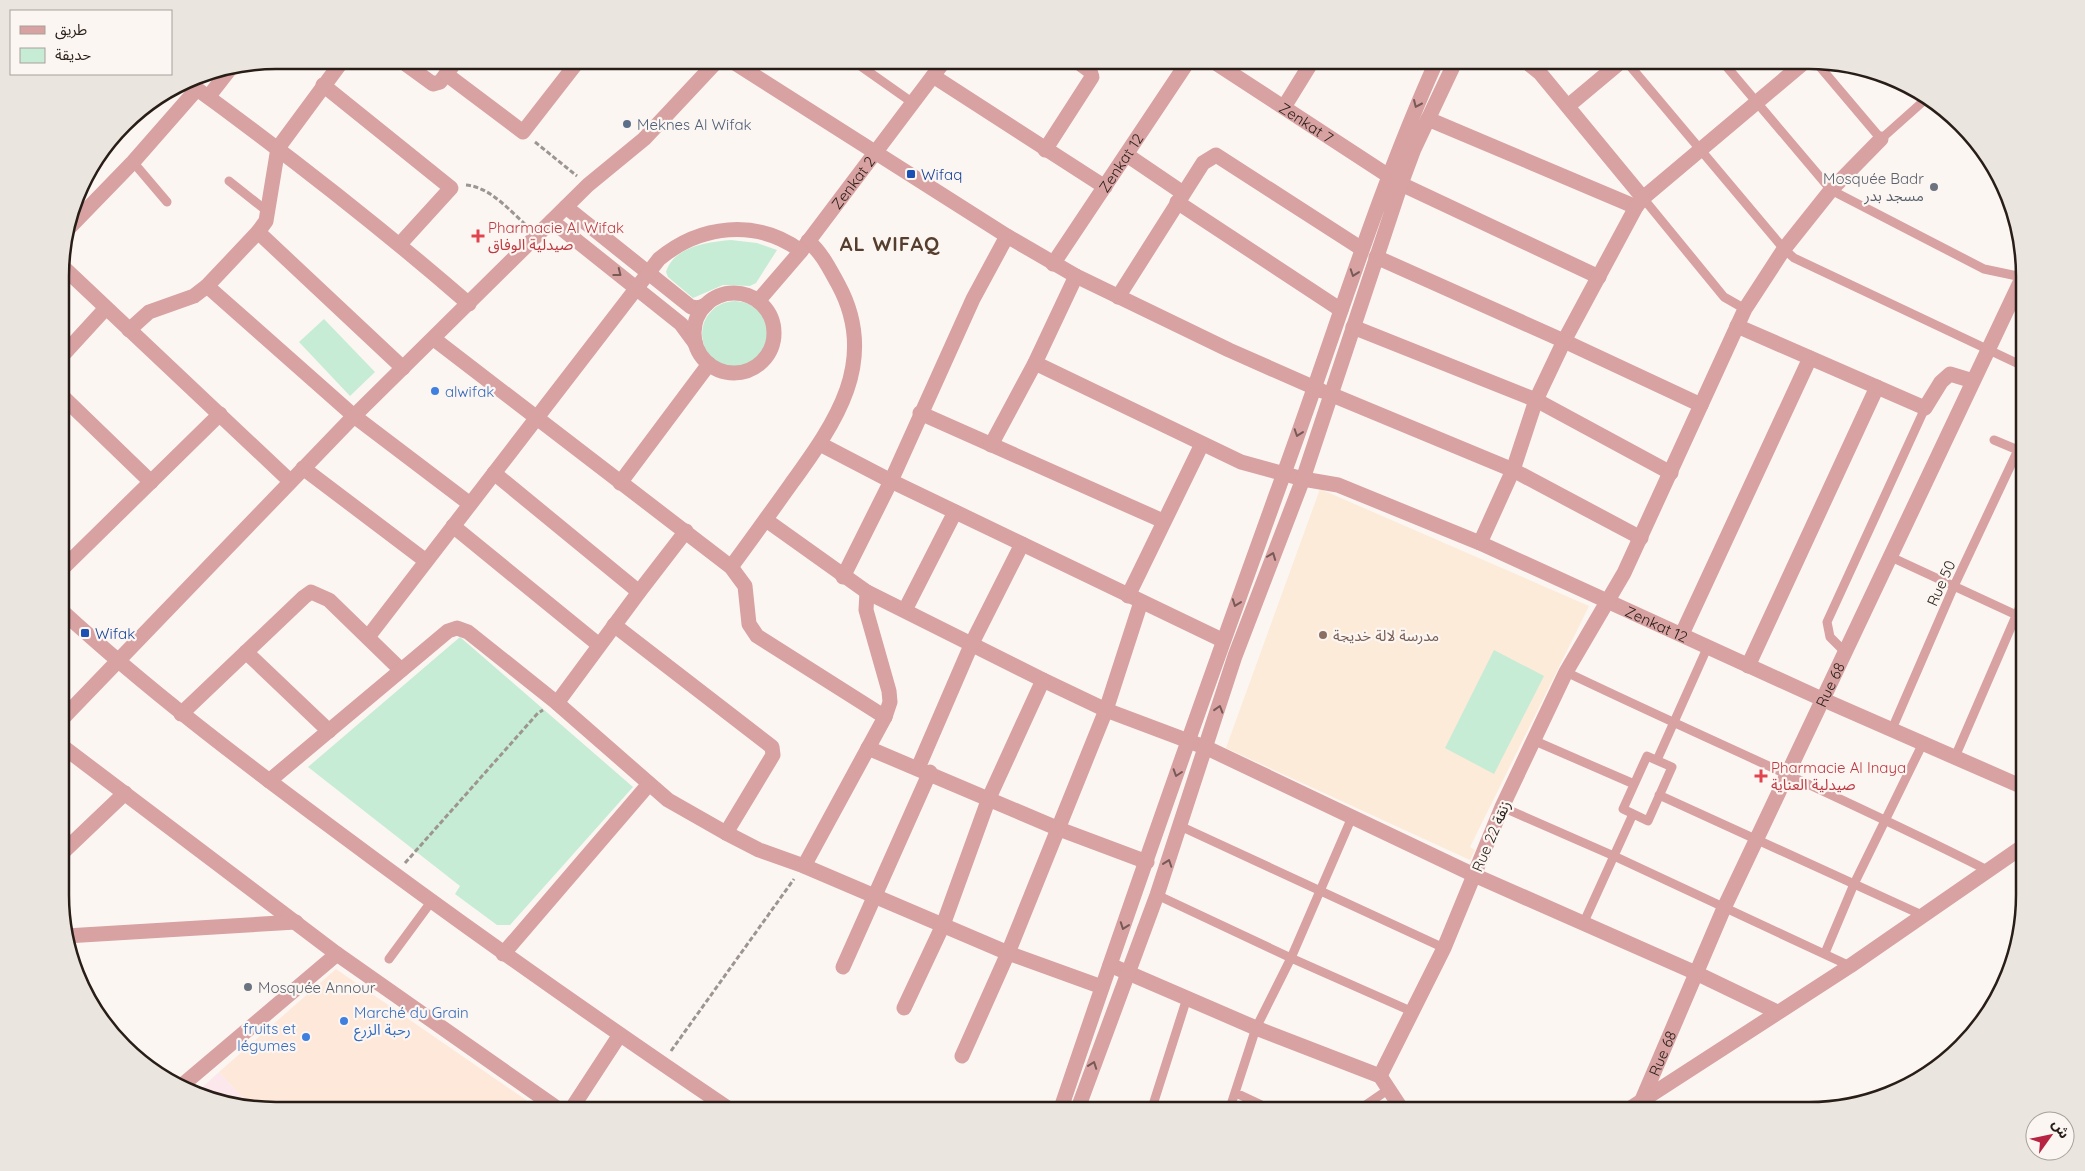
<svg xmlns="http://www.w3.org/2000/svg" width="2085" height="1171" font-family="Quicksand,'Noto Sans Arabic',sans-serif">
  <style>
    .built { fill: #fee8d9 }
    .education { fill: #fbebd8 }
    .medical { fill: #fce7ed }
    .green { fill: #c6ecd5 }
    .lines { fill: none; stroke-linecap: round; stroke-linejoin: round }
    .path { stroke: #9d9590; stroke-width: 3; stroke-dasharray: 5 2.5; stroke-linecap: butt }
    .service { stroke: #d8a1a2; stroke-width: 9 }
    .minor { stroke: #d8a1a2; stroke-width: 15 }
    .tertiary { stroke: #d8a1a2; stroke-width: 15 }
    .oneway { stroke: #775956 }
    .service-dot { fill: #5c6f8a; stroke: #fcf6f2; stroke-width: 2 }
    .transit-dot { fill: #1a4fb4; stroke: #fcf6f2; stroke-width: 2 }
    .worship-dot { fill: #6b7280; stroke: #fcf6f2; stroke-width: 2 }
    .health-dot { fill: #e0444e; stroke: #fcf6f2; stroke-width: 2 }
    .shop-dot { fill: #3f7fe0; stroke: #fcf6f2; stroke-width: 2 }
    .education-dot { fill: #8d6e63; stroke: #fcf6f2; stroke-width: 2 }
    .labels { text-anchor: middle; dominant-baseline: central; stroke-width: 4.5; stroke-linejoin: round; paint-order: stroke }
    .street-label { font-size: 15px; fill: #281e17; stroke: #fcf6f2 }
    .service-label { font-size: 15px; fill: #4e5e75; stroke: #fcf6f2; text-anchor: start }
    .transit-label { font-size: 15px; fill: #164399; stroke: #fcf6f2; text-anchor: start }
    .worship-label { font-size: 15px; fill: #5b616d; stroke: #fcf6f2; text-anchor: end }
    .health-label { font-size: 15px; fill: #be3a42; stroke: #fcf6f2; text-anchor: start }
    .shop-label { font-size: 15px; fill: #366cbe; stroke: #fcf6f2; text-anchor: start }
    .education-label { font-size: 15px; fill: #785e54; stroke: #fcf6f2; text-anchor: start }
    .district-label { font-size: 20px; font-weight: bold; letter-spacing: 1px; fill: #553e2e; stroke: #fcf6f2 }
    .rim { fill: none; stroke: #281e17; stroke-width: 2.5 }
  </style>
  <rect width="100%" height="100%" fill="#fcf6f2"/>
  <path class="built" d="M336,969L542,1111H275L252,1108L219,1072Z"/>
  <path class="education" d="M1320,489L1589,606L1470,847L1475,850L1470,860L1226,748Z"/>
  <path class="medical" d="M219,1072L252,1108L220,1104L195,1094Z"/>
  <path class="green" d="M731,240L757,243L777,250L756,283L750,286L723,285L693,298L668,277L666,272C674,246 709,242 731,240Z
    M702 334a33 33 0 1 1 66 0a33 33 0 1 1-66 0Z
    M324,319L375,372L350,396L299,342Z
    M460,637L633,787L510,925H497L455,894L460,886L308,767Z
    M1494,650L1544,676L1494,774L1445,748Z"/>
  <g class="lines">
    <path class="path" d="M535,142L577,176
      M466,185C490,187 509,210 526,225
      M405,863L538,713L543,710
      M671,1051L794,879"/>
    <path class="service" d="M852,60L913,103
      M1625,60L1784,249L1794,258L2025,367
      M1721,60L1831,190L1984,269L2022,277
      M1815,61L1881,139L1927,98
      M133,162L167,202
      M229,181L268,212
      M1643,198L1724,297L1745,309
      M1994,440L2025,453
      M1891,557L2025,619
      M1844,651L1830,637L1827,622L1925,408
      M1566,672C1706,739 1849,800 1987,870
      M1892,729L1954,586L2018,450
      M1535,741L1634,784
      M1647,756L1672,767L1648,821L1623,809Z
      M1955,757L2025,595
      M1657,760L1708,646
      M2016,784L2025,766
      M1659,795L1922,915
      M1502,807L1614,856L1850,966
      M1180,826L1444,948
      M1157,895L1291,958L1413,1012
      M1583,924L1633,814
      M1825,953L1854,884L1923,743
      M389,959L431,902
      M1236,1093L1274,1111
      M1151,1111L1187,998
      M1229,1111L1256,1028L1291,958L1352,817
      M1357,1111L1389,1089"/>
    <g class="minor">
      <path d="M400,60L433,84L440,82L457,60"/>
      <path id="s1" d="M1211,60L1401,184L1599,277"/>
      <path d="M1524,60L1540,73L1643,198"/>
      <path d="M446,74L523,132L579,60"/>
      <path d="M933,76L1105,187"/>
      <path d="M186,81C283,151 378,225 469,304"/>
      <path d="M323,85L451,188L400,244"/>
      <path d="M209,96L230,69"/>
      <path d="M1568,106L1623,60"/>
      <path d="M1284,107L1313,60"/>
      <path d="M1428,119L1636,207"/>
      <path d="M1045,150L1092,77L1090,71L1075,60"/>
      <path d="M1127,155L1183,193"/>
      <path d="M1177,202L1341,310"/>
      <path d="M566,207L691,307L698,308L706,305"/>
      <path d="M552,221L681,324L695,343"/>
      <path d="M67,230L133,162L197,89"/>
      <path d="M258,232L403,368"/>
      <path d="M1376,257L1564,341L1701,405"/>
      <path id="s2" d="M1053,264L1189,60"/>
      <path d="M62,266L290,481"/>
      <path d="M207,286L354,416L470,504"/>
      <circle cx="734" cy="333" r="40"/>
      <path d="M1118,297L1203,163L1216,155L1362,249"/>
      <path id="s3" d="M758,301L801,251L945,60"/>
      <path d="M1737,326L1925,408L1941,382L1950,374L1973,381"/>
      <path d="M1353,327L1536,400L1671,473"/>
      <path d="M129,330L149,312L194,296L207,286L258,232L266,221L278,148L343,60"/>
      <path d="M434,339L731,567L745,586L749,624L757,636L885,717"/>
      <path d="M62,356L106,308"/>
      <path id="s4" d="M1035,363L1241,462L1303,479L1338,485L1480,543L1824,700L2025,788"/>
      <path d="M1330,394L1513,470L1641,538"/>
      <path d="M62,396L151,482"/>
      <path d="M920,413L1163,521"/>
      <path d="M820,444L891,481L1222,640"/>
      <path d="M991,445L1035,363L1076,276"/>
      <path d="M303,468L426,561"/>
      <path d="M494,473L639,592"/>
      <path d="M620,483L709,364"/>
      <path d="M766,520L867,592L1043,680L1106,710L1207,748L1474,875L1696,973L1777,1012"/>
      <path d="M453,526L599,645"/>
      <path d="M1480,543L1513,470L1536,400L1564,341L1636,207L1643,198L1807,60"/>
      <path d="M731,567C751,540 771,512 791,484C835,423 880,361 838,284C829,268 822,253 808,241"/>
      <path d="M62,569L220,414"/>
      <path d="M843,577L891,481L973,299L1007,236"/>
      <path d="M1128,596L1202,444"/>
      <path d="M905,610L955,512"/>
      <path d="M614,625L772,747L773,755L726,833"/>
      <path d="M1682,634L1810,358"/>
      <path d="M368,637L659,259C700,225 756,218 801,251"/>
      <path d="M246,652L329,731"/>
      <path d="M1748,666L1877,387"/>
      <path d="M557,703L639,592L686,531"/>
      <path d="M181,714L304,597L311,592L329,600L401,670"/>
      <path d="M62,746L337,954L561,1111"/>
      <path d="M868,748L1059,829L1147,862"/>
      <path d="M918,768L972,643L1022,544"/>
      <path d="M269,781L448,631L457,628L468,632L557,703L668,800L726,833L759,850L804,866L1008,953L1102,987"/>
      <path d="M62,853L125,793"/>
      <path d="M804,866L885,717L890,702L889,691L866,610L867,592"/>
      <path d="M66,936L296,922"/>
      <path d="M503,954L649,784"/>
      <path d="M1110,965L1256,1028L1380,1076L1403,1111"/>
      <path d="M843,967L930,772"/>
      <path d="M904,1008L943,925L989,798L1043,680"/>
      <path d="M962,1056L1008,953L1106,710L1141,602"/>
      <path d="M1380,1076L1444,948L1502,807L1566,672L1624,573L1745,309L1784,249L1831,190L1881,139"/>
      <path d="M180,1087L337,954"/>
      <path id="s5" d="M1642,1100L1724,908L2025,272"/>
      <path d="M570,1111L619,1036"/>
      <path d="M1626,1111L1850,966L2025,845"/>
    </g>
    <path class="tertiary" d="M730,60L1007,236L1076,276L1229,350L1322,391
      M62,611C147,689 238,758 331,827C462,925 596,1019 732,1111
      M62,719L354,416L588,185L644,139L718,60
      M1060,1111C1132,898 1207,686 1283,476C1334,337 1376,195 1437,60
      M1077,1111L1157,895L1235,656L1303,479L1401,184L1414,149L1456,60"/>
  </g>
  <defs><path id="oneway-chevron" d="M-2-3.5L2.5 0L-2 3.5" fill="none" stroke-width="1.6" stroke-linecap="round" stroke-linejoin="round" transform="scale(1.25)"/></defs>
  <g class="oneway">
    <use href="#oneway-chevron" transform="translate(1417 104) rotate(114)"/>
    <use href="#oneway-chevron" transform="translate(618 273) rotate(38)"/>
    <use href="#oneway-chevron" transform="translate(1354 273) rotate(109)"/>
    <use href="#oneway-chevron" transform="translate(1298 433) rotate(109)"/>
    <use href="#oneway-chevron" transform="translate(1272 556) rotate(-69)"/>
    <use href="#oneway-chevron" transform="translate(1236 603) rotate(110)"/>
    <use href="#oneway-chevron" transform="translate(1219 709) rotate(-73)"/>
    <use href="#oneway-chevron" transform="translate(1177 773) rotate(108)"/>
    <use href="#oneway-chevron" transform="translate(1168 863) rotate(-71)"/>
    <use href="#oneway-chevron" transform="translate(1124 926) rotate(110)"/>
    <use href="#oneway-chevron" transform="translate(1093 1065) rotate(-70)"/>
  </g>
  <circle class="service-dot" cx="627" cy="124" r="5"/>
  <g class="transit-dot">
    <rect x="906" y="169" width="10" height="10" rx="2.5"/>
    <rect x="80" y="628" width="10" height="10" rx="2.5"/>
  </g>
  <g class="worship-dot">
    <circle cx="1934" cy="187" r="5"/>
    <circle cx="248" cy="987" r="5"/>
  </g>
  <g class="health-dot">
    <path d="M475.5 228.5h5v5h5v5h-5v5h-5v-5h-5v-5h5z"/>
    <path d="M1758.5 768.5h5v5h5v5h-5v5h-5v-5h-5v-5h5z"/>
  </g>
  <g class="shop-dot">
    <circle cx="435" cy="391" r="5"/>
    <circle cx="344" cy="1021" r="5"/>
    <circle cx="306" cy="1037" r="5"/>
  </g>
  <circle class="education-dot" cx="1323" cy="635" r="5"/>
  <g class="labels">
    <g class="street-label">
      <text stroke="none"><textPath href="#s1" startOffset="114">Zenkat 7</textPath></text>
      <text stroke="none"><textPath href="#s2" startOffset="122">Zenkat 12</textPath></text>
      <text stroke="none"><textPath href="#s3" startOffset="152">Zenkat 2</textPath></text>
      <text transform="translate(1941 583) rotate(-66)">Rue 50</text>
      <text stroke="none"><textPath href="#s4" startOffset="676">Zenkat 12</textPath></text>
      <text stroke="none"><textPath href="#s5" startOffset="456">Rue 68</textPath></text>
      <text transform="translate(1491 836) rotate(-67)">Rue 22 زنقة</text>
      <text stroke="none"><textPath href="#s5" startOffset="51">Rue 68</textPath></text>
    </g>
    <g class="service-label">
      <text x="637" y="124">Meknes Al Wifak</text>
    </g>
    <g class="transit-label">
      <text x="921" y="174">Wifaq</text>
      <text x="95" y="633">Wifak</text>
    </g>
    <g class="worship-label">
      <text x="1924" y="178">Mosquée Badr<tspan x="1924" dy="17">مسجد بدر</tspan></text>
      <text x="258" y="987" text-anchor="start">Mosquée Annour</text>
    </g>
    <g class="health-label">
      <text x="488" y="227">Pharmacie Al Wifak<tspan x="488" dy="17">صيدلية الوفاق</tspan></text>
      <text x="1771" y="767">Pharmacie Al Inaya<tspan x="1771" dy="17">صيدلية العناية</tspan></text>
    </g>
    <g class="shop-label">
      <text x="445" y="391">alwifak</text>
      <text x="354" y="1012">Marché du Grain<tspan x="354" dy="17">رحبة الزرع</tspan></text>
      <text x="296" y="1028" text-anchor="end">fruits et<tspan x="296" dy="17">légumes</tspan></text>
    </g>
    <g class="education-label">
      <text x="1333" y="635">مدرسة لالة خديجة</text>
    </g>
    <g class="district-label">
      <text x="890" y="243">AL WIFAQ</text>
    </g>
  </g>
  <path d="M0 0H2085V1171H0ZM276 69H1809A207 207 0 0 1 2016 276V895A207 207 0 0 1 1809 1102H276A207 207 0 0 1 69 895V276A207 207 0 0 1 276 69Z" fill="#ebe5e0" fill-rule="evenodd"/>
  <path class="rim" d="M276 69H1809A207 207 0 0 1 2016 276V895A207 207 0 0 1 1809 1102H276A207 207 0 0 1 69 895V276A207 207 0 0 1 276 69Z"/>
  <rect x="10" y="10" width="162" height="65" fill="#fcf6f2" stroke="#a7a09a"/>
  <rect x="20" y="26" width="25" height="8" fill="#d8a1a2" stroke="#a7a09a"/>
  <text x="55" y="35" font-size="15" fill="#281e17">طريق</text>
  <rect x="20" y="48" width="25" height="15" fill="#c6ecd5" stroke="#a7a09a"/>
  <text x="55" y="60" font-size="15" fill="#281e17">حديقة</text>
  <g transform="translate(2050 1136) rotate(57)"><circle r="24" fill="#fcf6f2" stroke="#a7a09a"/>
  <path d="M0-4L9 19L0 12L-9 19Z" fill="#b62441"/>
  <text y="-8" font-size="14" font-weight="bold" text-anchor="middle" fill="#281e17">ش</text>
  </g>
</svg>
